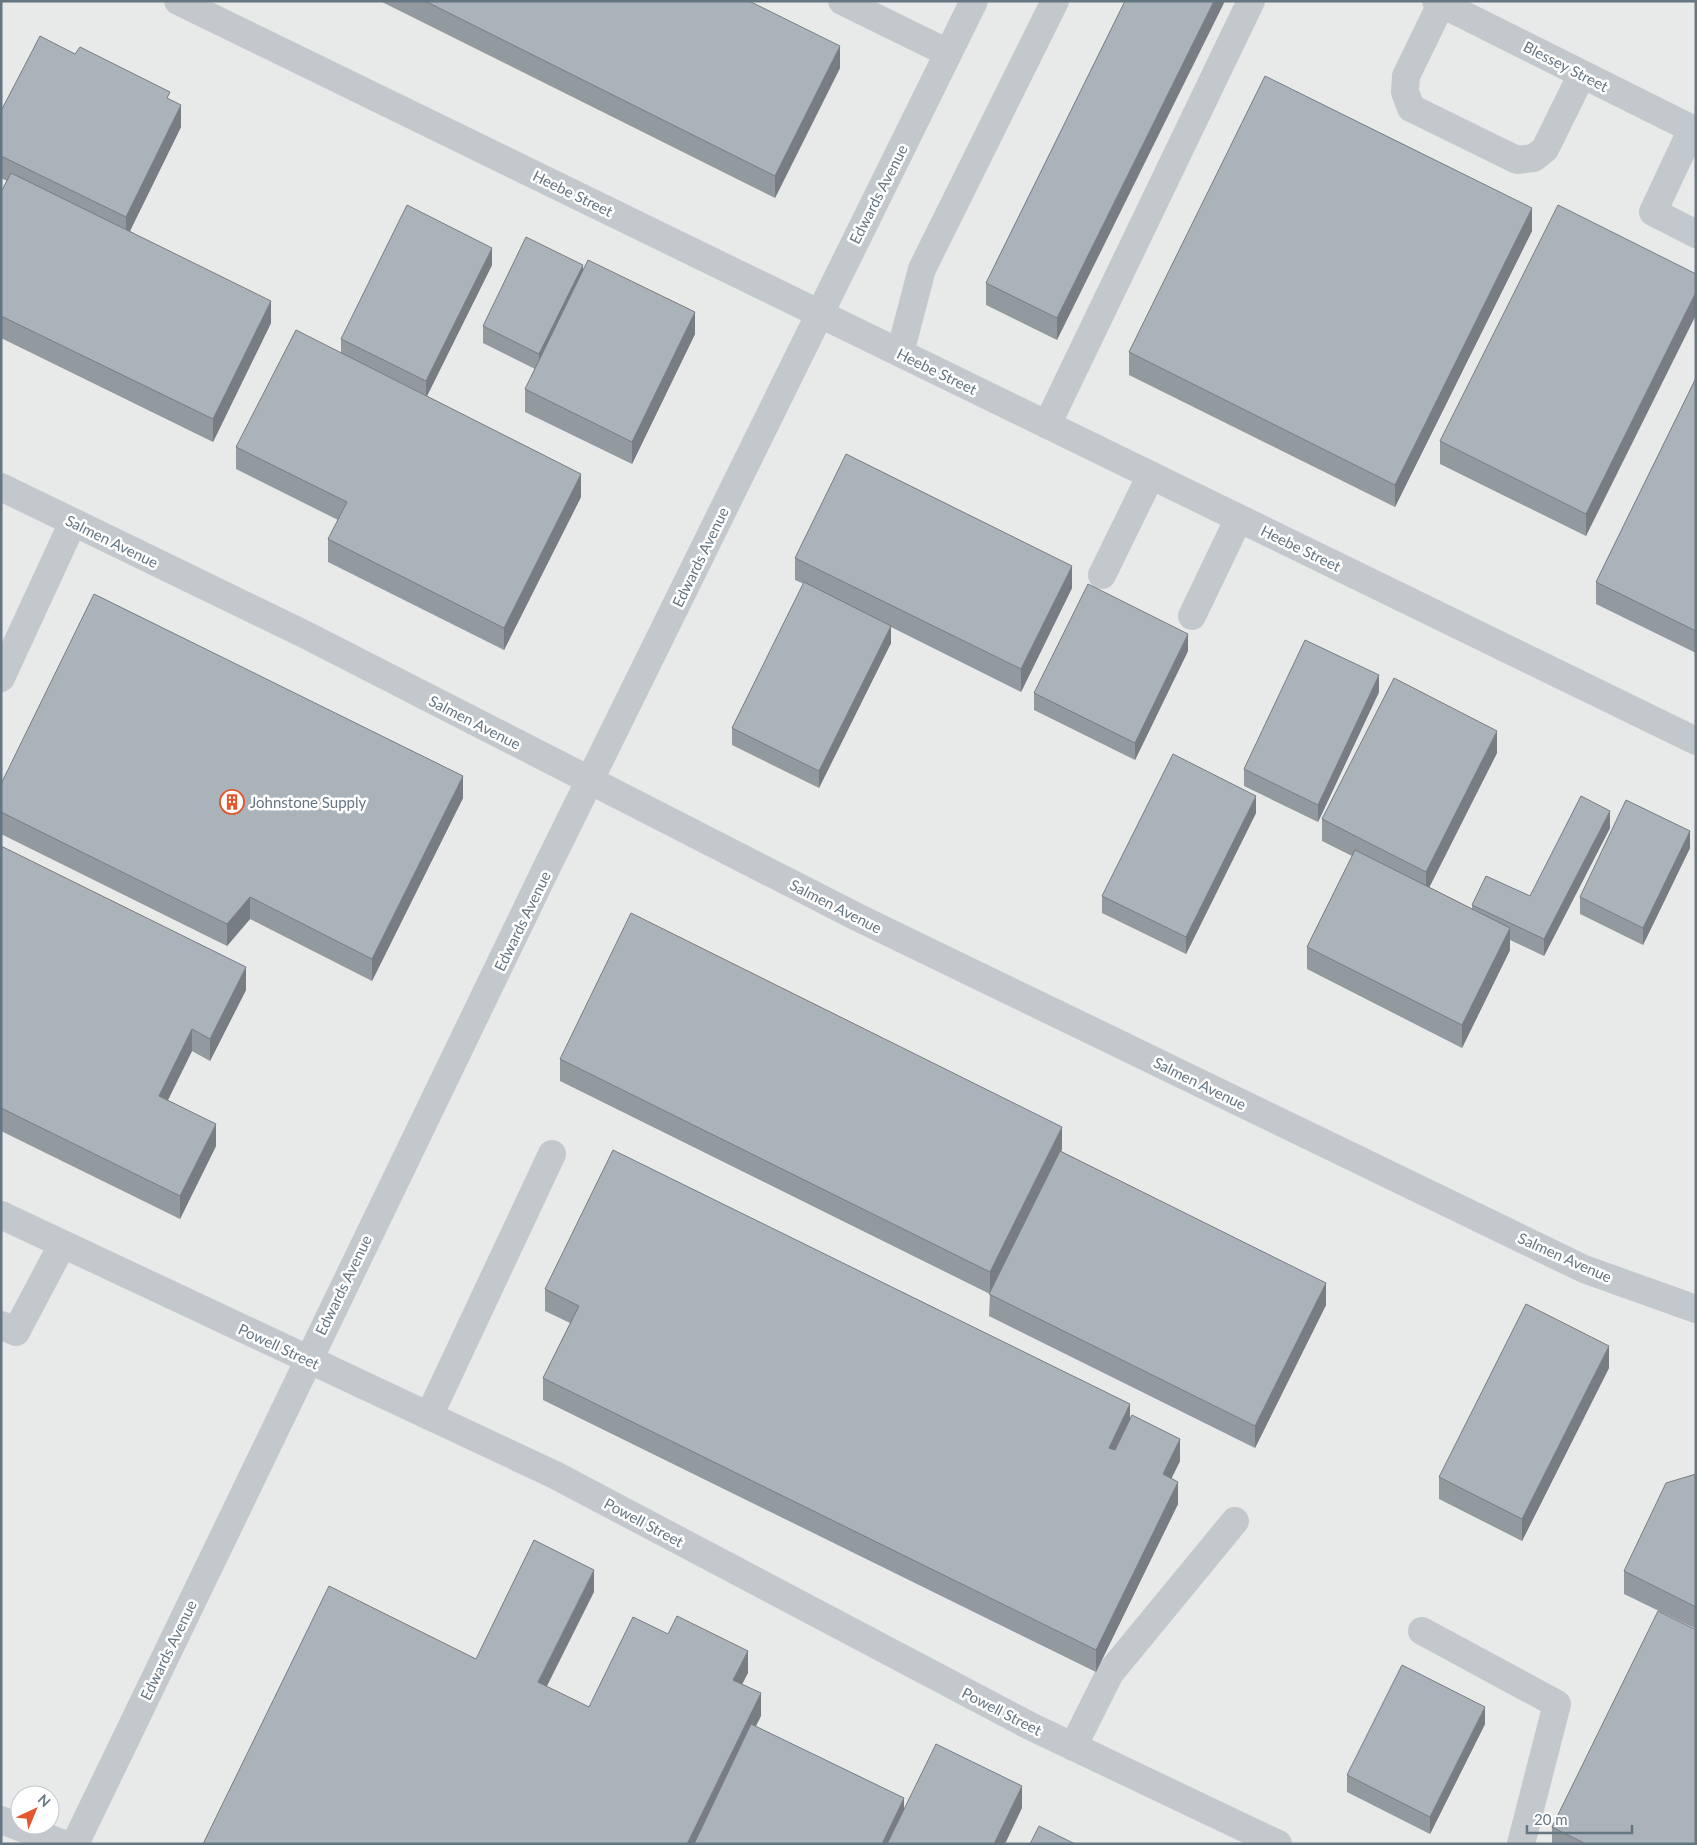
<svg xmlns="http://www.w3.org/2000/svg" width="1697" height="1845" font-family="Lato,sans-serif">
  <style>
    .built { fill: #e8e9e9; fill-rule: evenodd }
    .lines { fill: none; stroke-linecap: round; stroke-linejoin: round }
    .minor { stroke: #c3c8cc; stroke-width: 28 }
    .wall { fill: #929a9f }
    .shaded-wall { fill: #777d82 }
    .building { fill: #aab3b9; stroke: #777d82 }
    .labels { text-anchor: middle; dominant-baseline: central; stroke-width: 5; stroke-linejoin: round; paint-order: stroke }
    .street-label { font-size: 15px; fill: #657683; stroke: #fff }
    .poi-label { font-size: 15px; fill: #657683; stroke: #fff; text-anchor: start }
  </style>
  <rect width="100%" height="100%" fill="#fafaf8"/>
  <path class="built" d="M1,1H1696V1844H1ZM20,1795H50V1825H20Z"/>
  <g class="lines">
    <path class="minor" d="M178,1L1696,741
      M842,1L948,53
      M1436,1L1696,131
      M1441,4L1406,76L1405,92L1411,108L1517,160L1534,158L1545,149L1582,74
      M1692,129L1653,212L1696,234
      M900,353L922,269L1055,1
      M1047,425L1251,1
      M1,487L306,635L857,917L1584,1269L1696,1309
      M1102,575L1151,475
      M1192,616L1239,518
      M1,678L73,522
      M1,1215L555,1475L1030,1726L1278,1844
      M1,1325L16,1332L62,1245
      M429,1416L552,1154
      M1422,1631L1557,1704L1521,1844
      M1073,1747L1110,1673L1235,1521
      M1,1820L64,1844
      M75,1844C370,1227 669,613 974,1"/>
  </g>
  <path class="wall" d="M380,1H749L840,68L775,198Z
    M1125,1L1057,340L986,305V283Z
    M75,54L170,100L181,127L130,231L271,323L213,442L1,338V192L7,181L1,178V111Z
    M1532,231L1395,507L1129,375V352Z
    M492,265L427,396L581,497L504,650L328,562V539L338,520L236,469V447L341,353V339Z
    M583,271L695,334L632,464L525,412V389L535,369L483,343V326Z
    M1696,274L1586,536L1440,464V441Z
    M1696,378V653L1596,604V582Z
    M795,558L1072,588L1021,692L891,627V643L819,788L732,745V728L804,584L795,580Z
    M1188,651L1135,760L1034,710V693Z
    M1379,692L1318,822L1244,786V769Z
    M1497,753L1429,887L1472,909V905L1530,896L1610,828L1544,956L1510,940V950L1462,1048L1307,969V947L1352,856L1322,841V819Z
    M1,784L463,798L372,981L250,919L227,946L1,834Z
    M1256,813L1186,954L1102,913V896Z
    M1,846L246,990L210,1061L192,1051L168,1100L216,1146L180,1219L1,1131Z
    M1690,848L1643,945L1580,914V897Z
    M560,1059L1062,1149L1061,1151L1326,1305L1255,1448L989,1316L990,1294L560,1081Z
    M545,1289L1130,1420L1180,1461L1171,1478L1178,1504L1096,1672L543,1400V1378L570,1323L545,1311Z
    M1609,1368L1522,1541L1439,1499V1477Z
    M1696,1474V1629L1624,1594V1571Z
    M1485,1724L1430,1834L1347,1792V1775Z
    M1552,1827L1696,1844H1552Z"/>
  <path class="shaded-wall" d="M1214,1H1225L1057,340V318Z
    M840,46V68L775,198V176Z
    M181,105V127L126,239V217Z
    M1532,208V231L1395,507V485Z
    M492,248V265L426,398V381Z
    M583,265V282L539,371V354Z
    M1696,292V315L1586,536V514Z
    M271,301V323L213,442V419Z
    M695,312V334L632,464V442Z
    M581,474V497L504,650V628Z
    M1072,566V588L1021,692V669Z
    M891,626V643L819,788V771Z
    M1188,634V651L1135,760V743Z
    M1379,675V692L1318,822V805Z
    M1497,731V753L1426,894V872Z
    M463,776V798L372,981V959Z
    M1256,796V813L1186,954V937Z
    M1610,811V828L1544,956V939Z
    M1690,831V848L1643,945V928Z
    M250,897V919L227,946V924Z
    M1510,928V950L1462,1048V1025Z
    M246,967V990L210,1061V1039Z
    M192,1029V1051L159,1118V1096Z
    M216,1124V1146L180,1219V1196Z
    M1062,1127V1149L990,1294V1272Z
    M1326,1283V1305L1255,1448V1426Z
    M1609,1346V1368L1522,1541V1519Z
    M1130,1404V1427L1109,1470V1448Z
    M1180,1439V1461L1163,1496V1474Z
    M1178,1482V1504L1096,1672V1650Z
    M594,1570V1592L538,1704V1682Z
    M748,1651V1673L733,1702V1680Z
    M761,1693V1716L698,1844H687Z
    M1485,1707V1724L1430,1834V1817Z
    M1022,1786V1808L1005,1844H994Z
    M904,1798V1820L893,1844H882Z"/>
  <path class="building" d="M425,1H749L840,46L775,176Z
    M1125,1H1214L1057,318L986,283Z
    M40,36L75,54L80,47L170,92L167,98L181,105L126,217L1,156V111Z
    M1265,76L1532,208L1395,485L1129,352Z
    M11,173L271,301L213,419L1,316V192Z
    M407,205L492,248L426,381L341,339Z
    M1558,205L1696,274V292L1586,514L1440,441Z
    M526,237L583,265L539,354L483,326Z
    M588,260L695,312L632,442L525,389Z
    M296,330L581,474L504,628L328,539L347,502L236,447Z
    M1696,378V631L1596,582Z
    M846,454L1072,566L1021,669L795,558Z
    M804,582L891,626L819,771L732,728Z
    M1088,584L1188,634L1135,743L1034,693Z
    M94,594L463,776L372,959L250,897L227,924L1,812V784Z
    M1305,640L1379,675L1318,805L1244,769Z
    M1394,678L1497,731L1426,872L1322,819Z
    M1173,754L1256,796L1186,937L1102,896Z
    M1581,796L1610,811L1544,939L1472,905L1486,876L1530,896Z
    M1626,800L1690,831L1643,928L1580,897Z
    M1,846L246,967L210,1039L192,1029L159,1096L216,1124L180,1196L1,1108Z
    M1355,850L1510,928L1462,1025L1307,947Z
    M631,913L1062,1127L990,1272L560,1059Z
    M613,1150L1130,1404L1109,1448L1115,1450L1132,1415L1180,1439L1163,1474L1178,1482L1096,1650L543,1378L579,1306L545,1289Z
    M1060,1151L1326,1283L1255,1426L989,1294Z
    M1526,1304L1609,1346L1522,1519L1439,1477Z
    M1696,1474V1607L1624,1571L1666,1483Z
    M534,1540L594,1570L538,1682L589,1707L633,1617L668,1634L677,1616L748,1651L733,1680L761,1693L687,1844H203L329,1586L476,1659Z
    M1658,1611L1696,1630V1844H1586L1552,1827Z
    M1402,1665L1485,1707L1430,1817L1347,1775Z
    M751,1724L904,1798L882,1844H694Z
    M936,1744L1022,1786L994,1844H887Z
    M1039,1826L1075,1844H1030Z"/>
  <defs>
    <symbol id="building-ring" viewBox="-11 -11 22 22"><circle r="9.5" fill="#fff" stroke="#e4572e" stroke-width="1.5"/><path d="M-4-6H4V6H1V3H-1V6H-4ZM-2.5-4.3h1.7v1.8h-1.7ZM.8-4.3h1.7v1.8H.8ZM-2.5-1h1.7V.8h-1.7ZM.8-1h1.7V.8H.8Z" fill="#e4572e"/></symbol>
  </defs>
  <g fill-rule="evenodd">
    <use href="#building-ring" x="218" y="788" width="28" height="28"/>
  </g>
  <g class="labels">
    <g class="street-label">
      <text transform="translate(1566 66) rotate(27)">Blessey Street</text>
      <text transform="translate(573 193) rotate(26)">Heebe Street</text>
      <text transform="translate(878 194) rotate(-63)">Edwards Avenue</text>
      <text transform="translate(937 371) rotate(26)">Heebe Street</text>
      <text transform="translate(112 541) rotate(26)">Salmen Avenue</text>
      <text transform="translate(1301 548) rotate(26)">Heebe Street</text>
      <text transform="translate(700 557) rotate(-64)">Edwards Avenue</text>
      <text transform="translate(475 722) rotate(27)">Salmen Avenue</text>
      <text transform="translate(836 906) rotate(27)">Salmen Avenue</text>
      <text transform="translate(522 921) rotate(-64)">Edwards Avenue</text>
      <text transform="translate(1200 1083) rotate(26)">Salmen Avenue</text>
      <text transform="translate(1565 1257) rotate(24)">Salmen Avenue</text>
      <text transform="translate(343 1285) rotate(-64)">Edwards Avenue</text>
      <text transform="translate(279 1346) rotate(25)">Powell Street</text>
      <text transform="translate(644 1522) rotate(28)">Powell Street</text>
      <text transform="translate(168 1650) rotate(-64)">Edwards Avenue</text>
      <text transform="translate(1002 1711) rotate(27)">Powell Street</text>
    </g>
    <g class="poi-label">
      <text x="250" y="802">Johnstone Supply</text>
    </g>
  </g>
  <rect width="1697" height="1845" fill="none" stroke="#657683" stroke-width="5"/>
  <g transform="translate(35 1810) rotate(44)"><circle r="24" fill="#ffffff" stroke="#c1c8cd"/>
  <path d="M0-4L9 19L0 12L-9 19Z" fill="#e4572e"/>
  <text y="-8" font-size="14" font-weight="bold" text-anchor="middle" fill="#657683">N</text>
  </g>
  <path d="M1527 1825v8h105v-8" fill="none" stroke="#657683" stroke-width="2.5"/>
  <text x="1534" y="1825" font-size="15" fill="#657683" stroke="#ffffff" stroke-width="4" paint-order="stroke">20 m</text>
</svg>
